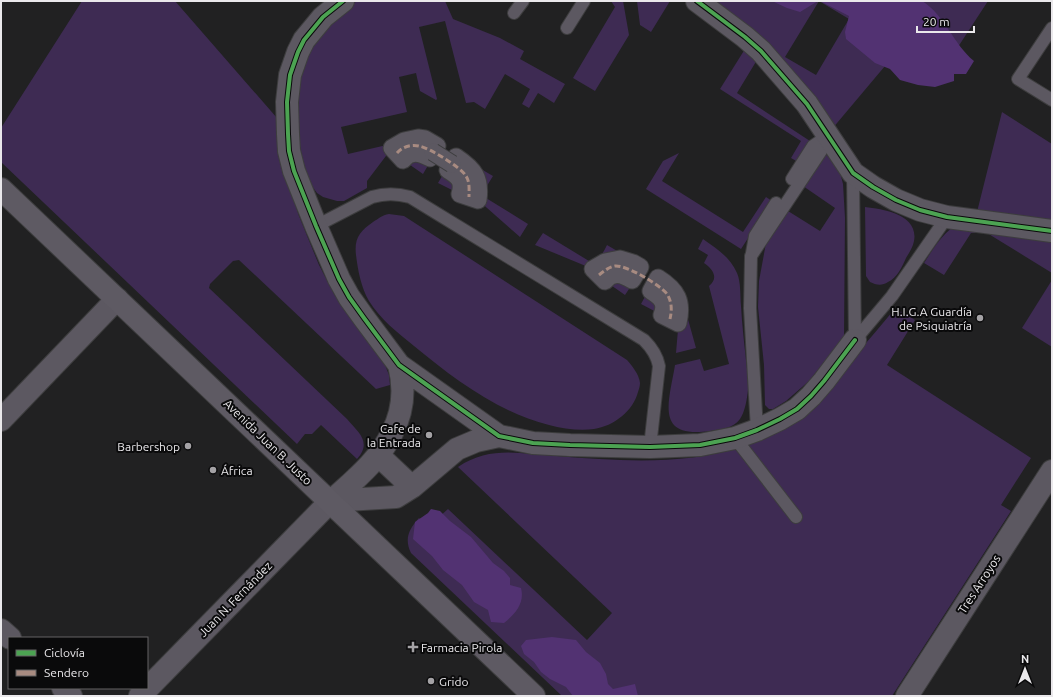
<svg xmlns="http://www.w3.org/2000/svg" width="1053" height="697" font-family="Ubuntu,sans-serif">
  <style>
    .green { fill: #3e2b53 }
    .forest { fill: #523272 }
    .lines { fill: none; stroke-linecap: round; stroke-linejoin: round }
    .service-casing { stroke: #3d3d3e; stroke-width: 14 }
    .pedestrian-casing { stroke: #3d3d3e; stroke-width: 19 }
    .minor-casing { stroke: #3d3d3e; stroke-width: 24 }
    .secondary-casing { stroke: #3d3d3e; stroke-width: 24 }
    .service { stroke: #5c5861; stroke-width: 12 }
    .pedestrian { stroke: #5c5861; stroke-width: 17 }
    .minor { stroke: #5c5861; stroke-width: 22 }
    .secondary { stroke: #5e5a63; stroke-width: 22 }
    .pedestrian-bridge-casing { stroke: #3d3d3e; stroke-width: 19; stroke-linecap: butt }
    .pedestrian-bridge { stroke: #5c5861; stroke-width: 17 }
    .quiet { stroke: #a88b81; stroke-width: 3; stroke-dasharray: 6 3; stroke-linecap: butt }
    .cycleway-casing { stroke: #0a0a0b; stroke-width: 6 }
    .cycleway { stroke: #4ca352; stroke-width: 4 }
    .poi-dot { fill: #a4a2a5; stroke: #0a0a0b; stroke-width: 1.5 }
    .labels { text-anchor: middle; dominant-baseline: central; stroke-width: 4; stroke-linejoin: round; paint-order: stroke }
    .poi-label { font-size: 12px; fill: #eae8eb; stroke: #0a0a0b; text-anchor: end }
    .street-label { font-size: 12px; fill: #eae8eb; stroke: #0a0a0b }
  </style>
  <rect width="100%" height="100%" fill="#212122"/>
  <path class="green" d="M82,1H175L277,118L288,183L299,216L319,265L334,294L385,365L389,375L390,385L376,389L239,260L233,261L210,284L209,288L347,419C359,433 372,442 357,459L321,425L312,434H305L297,444L1,162V128Z
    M357,1H445L453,19L500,38L524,51L520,59L565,84L554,103L538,93L529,108L522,104L530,89L505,74L485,109L474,102L466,103L445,21L419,27L437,99L436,100L420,91L416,73L399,77L407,112L341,127L348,154L404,141L392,148L367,181V188L344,201H337L323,197L317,193L312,186L307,176L303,163L299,140L297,85L309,50L341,12Z
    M611,1H623L629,35L595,91L573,78L615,7Z
    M637,1H670L651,32L640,25Z
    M709,1H819L785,57L816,75L849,19L819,1H988L941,73L885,66L832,129Z
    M745,49L757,60L737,93L810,141L798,162L791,158L801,141L720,89Z
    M1002,112L1052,144V222L977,212Z
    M679,153L662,181L743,232L766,197L772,201L741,249L646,189L663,161Z
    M824,153L835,162L840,172L843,184L845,218L844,337L809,381L786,401L773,409H769L765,405L764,365L758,307L759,281L766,243L788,211L820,231L835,208L803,186Z
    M457,155L493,176L485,189L486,198L528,224L520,237L478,200Z
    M403,160L430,162L423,174Z
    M445,171L460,194L438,183Z
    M865,207C884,209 919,215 914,241C913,247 909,253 906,258C902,267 897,278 888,282C882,286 876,285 870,282L866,276Z
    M389,214L404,216L627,360C632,366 639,374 640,383C640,386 639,389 638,392C633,411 614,426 594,429C581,431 563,429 549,425C498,412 454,379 414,346C398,333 380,319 369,301C361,287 358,271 356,255C354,238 360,231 373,222C378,219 382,215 389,214Z
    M953,227L1052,238V273L987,233H971L944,275L924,263C933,249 940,237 953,227Z
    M543,233L589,261C599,261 603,253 607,245L641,265L593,269L535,245Z
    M703,239C717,249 730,257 737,273C741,282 740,295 741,306C742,324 744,342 746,360C747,370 749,380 748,390C747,399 745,412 740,419C733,429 720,429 710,431C654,439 669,402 675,365L700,359L704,371L729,364L709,286C719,278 713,269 704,263L708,255L698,249Z
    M1052,280V347L1022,328Z
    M605,281L633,283L625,295Z
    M648,291L662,315L641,304Z
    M681,294L696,348L676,353Z
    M893,311L903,312L915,320L887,365L1031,458L1001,505L1011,511L892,696H562L411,553C404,539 409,529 419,518L428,527L448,509L587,640L612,613L458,467C490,445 521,454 557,456C619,461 684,466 744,446C754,443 766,440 775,433C786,425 797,412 807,402C824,386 842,370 857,353C869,340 881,325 893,311Z"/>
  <path class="forest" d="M772,1H818L800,12L787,8Z
    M820,1H922C945,15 953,44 974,61L966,74H954V81L935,87L918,85L900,80L890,69L875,63L846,39L845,32L849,16Z
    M431,509L440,511L450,521L471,537L493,563L504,571L510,578V585L521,588C525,603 515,614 504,623L491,622L488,610L474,602L462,585L443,570L432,556L413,539L415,522L428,513Z
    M552,637L576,640L586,652L600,663L606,674L608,684L613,689L635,684L638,696H573L566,687L550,679L541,672L534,662L524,654L521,646L526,640Z"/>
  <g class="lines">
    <defs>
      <path id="service" d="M514,13L523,1
        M567,28L584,1
        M1052,28L1018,79L1052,100
        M853,173L855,340
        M792,179L813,146L826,137
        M316,226L372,197C385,193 396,193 410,197L644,340C652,348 657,355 659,366L650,447
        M752,253L755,236L776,203
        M855,340L892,296L947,217
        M757,430L750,308L751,256L821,151L827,136
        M735,438L796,517"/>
      <path id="pedestrian" d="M418,138L425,139L437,146L430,158C420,153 411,150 403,160L392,148L404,141Z
        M456,157C474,169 481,178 478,200L460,194C464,181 458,176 448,170Z
        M620,259L633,263L640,267L632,280C622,274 613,271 605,281L593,269L605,262Z
        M658,278C677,290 683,301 678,323L662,315C667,303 661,297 651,291Z"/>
      <path id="minor" d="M343,1L323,17L304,40L298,52L290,75L287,102L288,134L289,151L294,171L316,226L339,279L349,297L364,318L399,365L499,436L533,443L570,445L650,447L700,445L735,438L757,430L780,419L797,409L811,396L824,381L855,340
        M697,1L745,37L761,51L807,104L853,173L873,187L896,200L920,210L947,217L1052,231
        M1,420L117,299
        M378,455L412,487
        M330,501L396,497L412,487L457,449L476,441L499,436
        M1,630L10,638
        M63,688L71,696
        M140,696C200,634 261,573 321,511C345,487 377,465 392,433C403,412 405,388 399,365
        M907,696L1052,471"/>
      <path id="secondary" d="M1,189L534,696"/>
    </defs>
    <use href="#service" class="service-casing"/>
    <use href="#pedestrian" class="pedestrian-casing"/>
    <use href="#minor" class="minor-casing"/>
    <use href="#secondary" class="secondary-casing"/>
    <use href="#service" class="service"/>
    <use href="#pedestrian" class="pedestrian"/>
    <use href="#minor" class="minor"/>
    <use href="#secondary" class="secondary"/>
    <defs>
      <path id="pedestrian-bridge" d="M433,152L452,164"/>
    </defs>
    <use href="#pedestrian-bridge" class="pedestrian-bridge-casing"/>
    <use href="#pedestrian-bridge" class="pedestrian-bridge"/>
    <path class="quiet" d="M397,153C402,147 411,144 419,146C428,147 462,168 466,176C470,182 469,190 469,197
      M599,275C604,271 609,267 615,266C627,265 660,285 667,294C672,302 672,310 670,319"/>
    <defs>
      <path id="cycleway" d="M343,1L323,17L304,40L298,52L290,75L287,102L288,134L289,151L294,171L316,226L339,279L349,297L364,318L399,365L499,436L533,443L570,445L650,447L700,445L735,438L757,430L780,419L797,409L811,396L824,381L855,340
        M697,1L745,37L761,51L807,104L853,173L873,187L896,200L920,210L947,217L1052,231"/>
    </defs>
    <use href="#cycleway" class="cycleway-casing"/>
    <use href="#cycleway" class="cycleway"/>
  </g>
  <g class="poi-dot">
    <circle cx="980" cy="318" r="4"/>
    <circle cx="429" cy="435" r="4"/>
    <circle cx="188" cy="446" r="4"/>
    <circle cx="213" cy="470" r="4"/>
    <path d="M411 641h4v4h4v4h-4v4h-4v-4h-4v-4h4z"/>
    <circle cx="431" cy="681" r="4"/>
  </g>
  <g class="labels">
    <g class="poi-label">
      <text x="972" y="311">H.I.G.A Guardía<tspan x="972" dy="14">de Psiquiatría</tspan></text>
      <text x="421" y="428">Cafe de<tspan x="421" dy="14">la Entrada</tspan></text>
      <text x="180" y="446">Barbershop</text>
      <text x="221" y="470" text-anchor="start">África</text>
      <text x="421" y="647" text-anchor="start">Farmacia Pirola</text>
      <text x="439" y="681" text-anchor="start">Grido</text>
    </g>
    <g class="street-label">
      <text transform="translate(268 442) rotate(44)">Avenida Juan B. Justo</text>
      <text transform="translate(979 584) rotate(-57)">Tres Arroyos</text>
      <text transform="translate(235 599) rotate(-46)">Juan N. Fernández</text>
    </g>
  </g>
  <rect width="1053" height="697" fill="none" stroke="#eae8eb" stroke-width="4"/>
  <rect x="8" y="637" width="140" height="52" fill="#0a0a0b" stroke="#646365"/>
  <rect x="16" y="650" width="20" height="6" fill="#4ca352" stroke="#646365"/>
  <text x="44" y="657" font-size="12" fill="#eae8eb">Ciclovía</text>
  <rect x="16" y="670" width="20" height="6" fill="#a88b81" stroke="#646365"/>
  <text x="44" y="677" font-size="12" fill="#eae8eb">Sendero</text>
  <g transform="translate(1025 669)" stroke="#0a0a0b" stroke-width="3" paint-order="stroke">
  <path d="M0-3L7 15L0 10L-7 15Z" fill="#eae8eb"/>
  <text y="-6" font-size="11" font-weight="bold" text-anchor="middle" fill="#eae8eb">N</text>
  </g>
  <path d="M917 26v6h57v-6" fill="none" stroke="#eae8eb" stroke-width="2"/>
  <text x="923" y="26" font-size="12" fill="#eae8eb" stroke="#0a0a0b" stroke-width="3" paint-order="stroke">20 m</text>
</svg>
